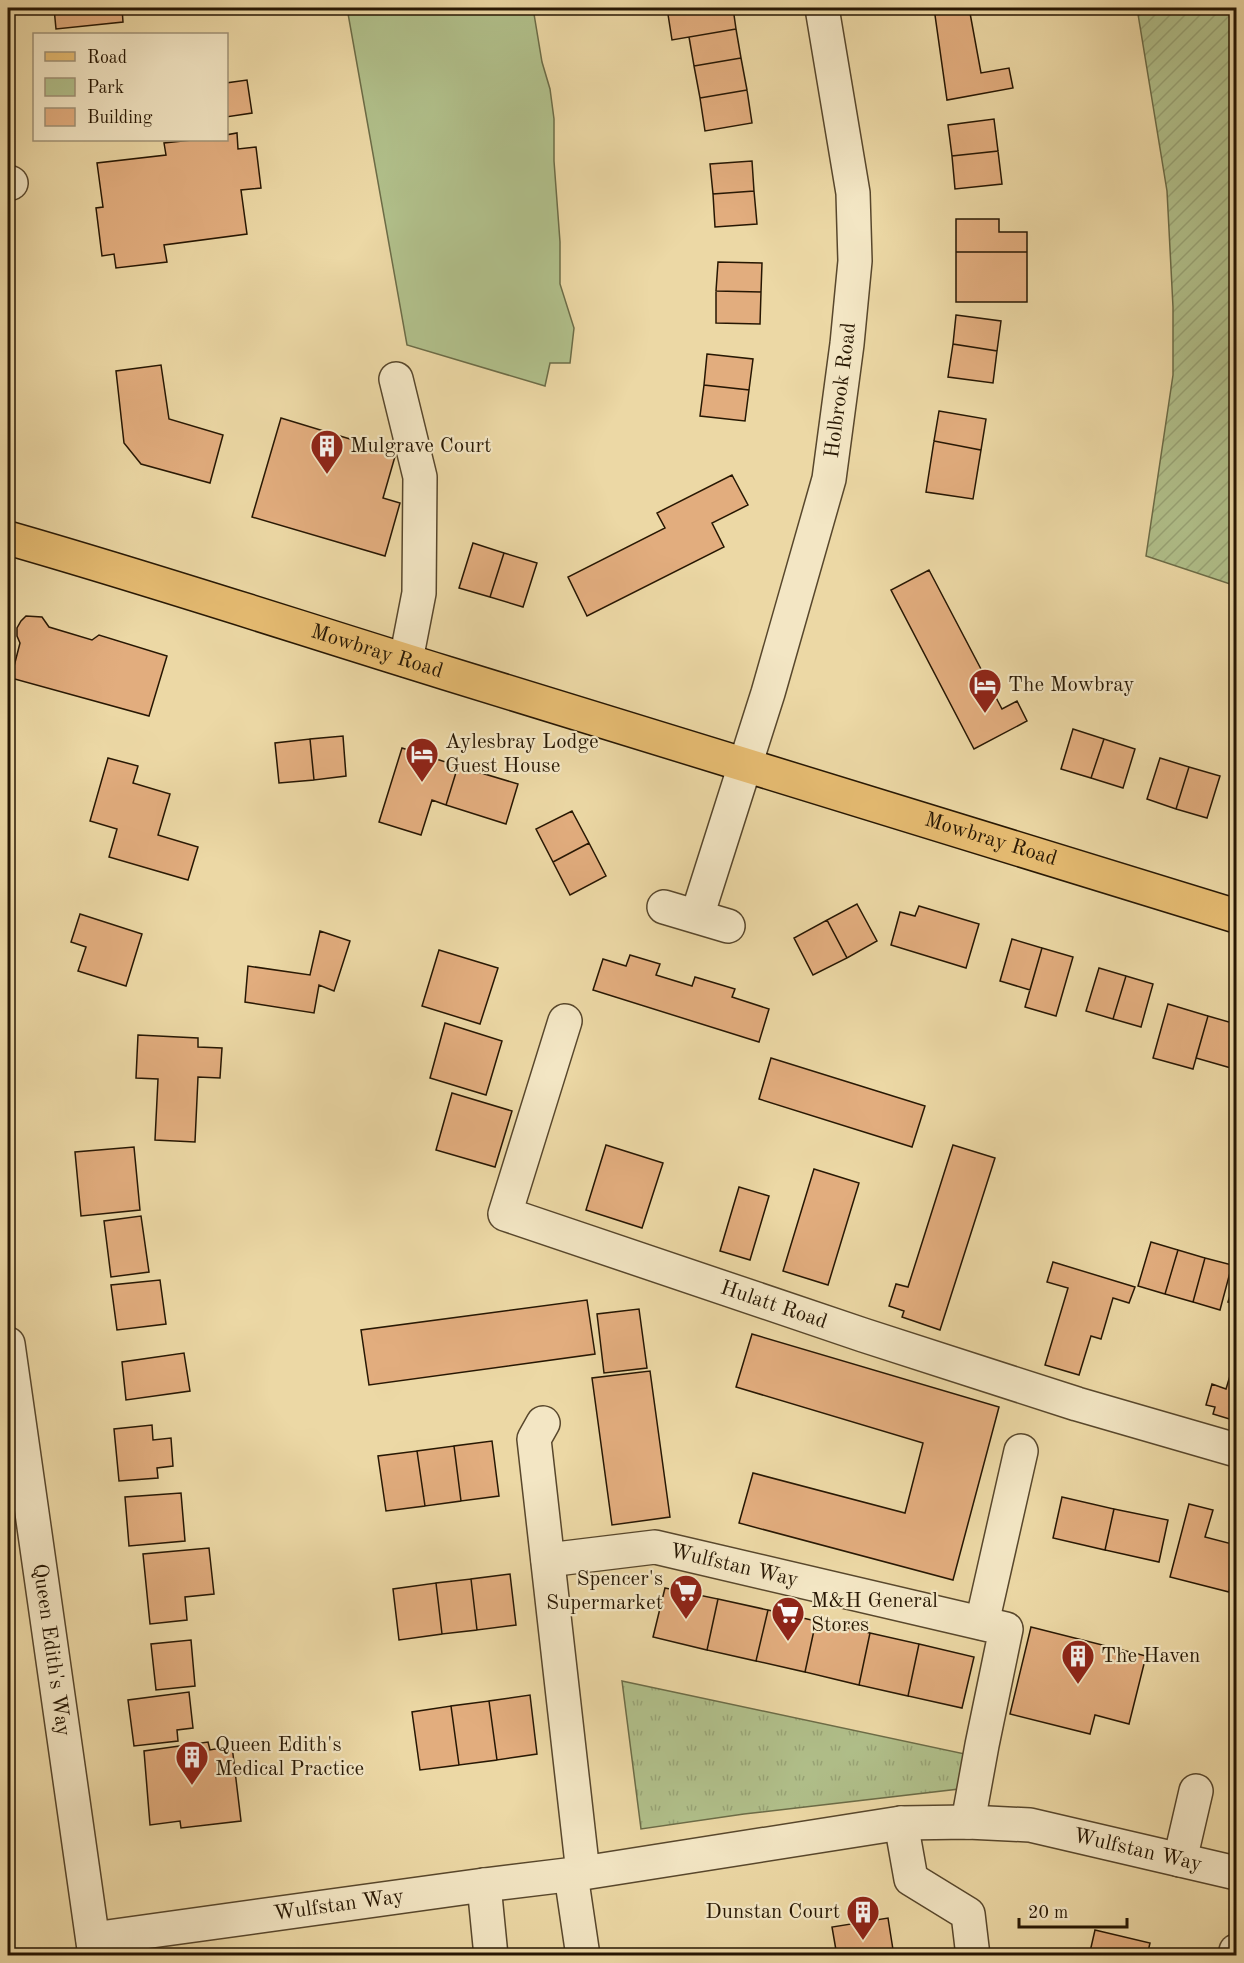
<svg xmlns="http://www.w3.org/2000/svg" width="1244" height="1963" font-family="'Old Standard TT',serif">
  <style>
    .grass { fill: url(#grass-tufts); stroke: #6c6c47; stroke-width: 1.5 }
    .park { fill: #b1c08b; stroke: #6c6c47; stroke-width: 1.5 }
    .garden { fill: url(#garden-furrows); stroke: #6c6c47; stroke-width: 1.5 }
    .building { fill: #e2ad7e; stroke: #271703; stroke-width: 1.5 }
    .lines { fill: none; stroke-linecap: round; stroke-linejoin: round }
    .minor-casing { stroke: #58472c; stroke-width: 36 }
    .major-casing { stroke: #271703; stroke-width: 36 }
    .minor { stroke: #f3e6c4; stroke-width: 33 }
    .major { stroke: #e6bc72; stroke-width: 33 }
    .labels { text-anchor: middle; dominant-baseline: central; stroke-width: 4.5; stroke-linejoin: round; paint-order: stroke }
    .street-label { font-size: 21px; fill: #271703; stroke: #f3e6c4 }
    .poi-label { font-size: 21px; fill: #271703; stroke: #f3e6c4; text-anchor: start }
  </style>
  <defs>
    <pattern id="grass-tufts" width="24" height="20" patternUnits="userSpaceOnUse" patternTransform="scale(1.5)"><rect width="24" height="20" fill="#b1c08b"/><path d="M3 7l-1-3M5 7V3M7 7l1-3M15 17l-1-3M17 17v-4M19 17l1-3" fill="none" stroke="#98a476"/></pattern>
    <pattern id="garden-furrows" width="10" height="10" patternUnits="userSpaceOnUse" patternTransform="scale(1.5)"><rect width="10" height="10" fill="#b1c08b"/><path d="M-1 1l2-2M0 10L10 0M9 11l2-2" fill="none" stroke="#98a476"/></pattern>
  </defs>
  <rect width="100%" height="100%" fill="#ecd8a5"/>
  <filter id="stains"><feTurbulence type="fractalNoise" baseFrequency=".00333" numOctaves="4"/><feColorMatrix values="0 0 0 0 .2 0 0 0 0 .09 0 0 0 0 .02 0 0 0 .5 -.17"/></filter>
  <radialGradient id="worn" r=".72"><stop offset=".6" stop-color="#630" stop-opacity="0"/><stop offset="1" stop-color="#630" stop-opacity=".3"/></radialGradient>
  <path class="grass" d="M622,1681L965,1754L959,1789L744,1814L641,1829Z"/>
  <path class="park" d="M347,8H533L542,62L550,89L554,119V161L560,242V284L574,328L570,363H550L545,386L407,345Z"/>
  <path class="garden" d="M1137,8H1236V586L1146,556L1173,375V307L1167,191Z"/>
  <path class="building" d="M54,8H122L123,22L56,29Z
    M667,8H733L736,29L672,40Z
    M934,8H995L970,13L981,73L1009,68L1013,88L947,100Z
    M736,29L741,58L694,66L689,37Z
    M741,58L747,90L700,98L694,66Z
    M247,80L252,113L226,117V83Z
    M747,90L752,123L705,131L700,98Z
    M994,119L998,151L952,156L948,125Z
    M237,133L238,149L256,147L261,188L241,190L247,234L164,245L167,262L116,268L114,254L102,256L96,208L103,207L97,163L166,155L164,143L192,140H226V135Z
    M998,151L1002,184L955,189L952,156Z
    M752,161L754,191L713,194L710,164Z
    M754,191L757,224L715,227L713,194Z
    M956,219H999V232H1027V252H956Z
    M956,252H1027V302H956Z
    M718,262L762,263L761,292L716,291Z
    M716,291L761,292L760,324L716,323Z
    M956,315L1001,321L997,351L953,344Z
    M953,344L997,351L993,383L948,377Z
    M707,354L753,359L749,390L704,385Z
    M161,365L169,419L223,435L210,483L141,464L124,443L116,371Z
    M704,385L749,390L745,421L700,416Z
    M939,411L986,419L981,450L934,441Z
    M281,418L396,453L383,498L400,503L385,556L252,517Z
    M934,441L981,450L973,499L926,492Z
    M732,475L748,505L712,523L724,547L587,616L568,577L665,528L657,513Z
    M473,543L504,553L490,597L459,588Z
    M504,553L537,563L523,607L490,597Z
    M929,570L1002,709L1017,701L1027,721L974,749L891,590Z
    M26,616L42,617L49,627L92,640L99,635L167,656L149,716L11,678L20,643L17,636V628L21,621Z
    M1073,729L1104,739L1091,778L1061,769Z
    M343,736L346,776L314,780L310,739Z
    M310,739L314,780L279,783L275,743Z
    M1104,739L1135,749L1123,788L1091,778Z
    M402,748L458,766L446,805L432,800L421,835L379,822Z
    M108,758L138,766L133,783L170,794L158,835L198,847L188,880L109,857L117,829L90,821Z
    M1160,758L1189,767L1176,809L1147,799Z
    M458,766L518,784L506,824L446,805Z
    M1189,767L1220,776L1207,818L1176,809Z
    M572,811L589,843L553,862L536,829Z
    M589,843L606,876L570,895L553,862Z
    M857,904L877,941L847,958L827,920Z
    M919,906L979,924L966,968L891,945L900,912L915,916Z
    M80,914L142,934L126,986L78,971L86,947L71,942Z
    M827,920L847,958L813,975L794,938Z
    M320,931L350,941L334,991L319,985L314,1013L245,1002L248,966L310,975Z
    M1012,939L1042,948L1030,990L1000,981Z
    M1042,948L1073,957L1056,1016L1025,1007Z
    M439,950L498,968L480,1024L422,1006Z
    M630,955L660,964L656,975L692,986L695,977L735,989L732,997L769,1009L759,1042L593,990L603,959L626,966Z
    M1099,968L1126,976L1113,1019L1086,1011Z
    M1126,976L1153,984L1141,1027L1113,1019Z
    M1168,1004L1208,1016L1193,1069L1153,1058Z
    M1208,1016L1236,1024V1048L1231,1068L1196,1058Z
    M445,1023L502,1041L486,1095L430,1078Z
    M138,1035L198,1038V1047L222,1048L220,1078L198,1077L195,1142L155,1140L158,1079L136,1078Z
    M771,1058L925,1106L912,1147L759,1099Z
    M452,1093L512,1111L495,1167L436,1150Z
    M606,1145L663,1163L642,1228L586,1210Z
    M953,1145L995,1158L940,1330L902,1317L904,1311L889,1306L896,1284L908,1287Z
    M134,1147L140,1210L81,1216L75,1152Z
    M814,1169L859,1183L828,1285L783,1271Z
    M739,1187L769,1196L750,1260L720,1251Z
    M141,1216L149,1272L111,1277L104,1221Z
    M1151,1242L1178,1250L1165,1294L1138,1286Z
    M1178,1250L1205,1258L1193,1302L1165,1294Z
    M1205,1258L1232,1265L1220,1310L1193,1302Z
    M1053,1262L1135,1287L1129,1303L1113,1298L1101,1339L1091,1336L1079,1375L1045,1365L1068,1288L1047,1282Z
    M1236,1276V1305L1228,1302Z
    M160,1280L166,1324L117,1330L111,1285Z
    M587,1300L595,1354L369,1385L361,1330Z
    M639,1309L647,1368L604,1373L597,1314Z
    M752,1334L999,1407L953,1580L739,1523L753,1473L905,1513L923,1443L736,1387Z
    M184,1353L190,1391L126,1400L122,1362Z
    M1236,1356V1421L1213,1414L1215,1407L1206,1405L1212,1384L1226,1389Z
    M650,1371L670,1517L612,1525L592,1378Z
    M152,1425L153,1440L171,1438L173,1466L157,1468L158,1478L119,1481L114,1429Z
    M492,1441L499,1496L461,1501L454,1446Z
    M454,1446L461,1501L425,1506L417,1451Z
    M417,1451L425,1506L386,1511L378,1456Z
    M181,1493L185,1541L129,1546L125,1497Z
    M1062,1497L1114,1509L1105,1550L1053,1538Z
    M1189,1504L1213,1510L1205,1537L1236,1545V1563L1229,1592L1170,1577Z
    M1114,1509L1168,1520L1159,1562L1105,1550Z
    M209,1548L214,1594L185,1597L187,1620L150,1624L143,1554Z
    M510,1574L516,1625L477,1630L471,1579Z
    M471,1579L477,1630L442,1634L436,1583Z
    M436,1583L442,1634L399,1640L393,1589Z
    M665,1588L718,1599L707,1650L653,1637Z
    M718,1599L768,1610L756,1661L707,1650Z
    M768,1610L816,1621L805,1672L756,1661Z
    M816,1621L870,1633L859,1685L805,1672Z
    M1031,1627L1146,1656L1129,1724L1095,1715L1090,1734L1010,1714Z
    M870,1633L919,1644L908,1696L859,1685Z
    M191,1640L195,1686L156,1690L151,1644Z
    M919,1644L974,1657L962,1708L908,1696Z
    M189,1692L193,1728L177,1730L178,1741L134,1746L128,1700Z
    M530,1695L537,1754L497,1760L489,1701Z
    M489,1701L497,1760L459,1765L451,1706Z
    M451,1706L459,1765L420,1770L412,1712Z
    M208,1742L210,1750L232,1746L241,1821L181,1828L180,1821L150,1825L144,1751Z
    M888,1918L894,1956H837L832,1927Z
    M1095,1930L1150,1943L1147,1956H1089Z"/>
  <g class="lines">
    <defs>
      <g id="minor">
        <path d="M8,184L11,183"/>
        <path d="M396,379L420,477L419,593L406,660"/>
        <path d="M664,907L728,926"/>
        <path id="s1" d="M697,916L768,693L829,479L847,344L855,261L853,193L822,8"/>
        <path id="s2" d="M565,1021L505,1214L863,1335L1077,1404L1236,1450"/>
        <path id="s3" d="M8,1344L95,1956"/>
        <path d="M543,1423L534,1439L583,1873"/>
        <path id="s4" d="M548,1560L655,1547L1006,1629L982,1745L968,1822"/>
        <path d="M982,1623L1021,1451"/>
        <path d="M901,1823L911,1879L968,1914L973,1956"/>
        <path d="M1180,1860L1196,1791"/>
        <path d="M571,1875L583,1956"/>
        <path d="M484,1885L491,1956"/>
        <path id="s5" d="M93,1939L484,1885L583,1873L901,1823L968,1822L1030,1825L1236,1873"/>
        <path d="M1236,1956V1951"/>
      </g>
      <g id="major">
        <path id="s6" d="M8,538C155,580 300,628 446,673C710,753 974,833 1236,916"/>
      </g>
    </defs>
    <use href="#minor" class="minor-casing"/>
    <use href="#major" class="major-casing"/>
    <use href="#minor" class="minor"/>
    <use href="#major" class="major"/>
  </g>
  <defs>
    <symbol id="building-pin" viewBox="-11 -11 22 30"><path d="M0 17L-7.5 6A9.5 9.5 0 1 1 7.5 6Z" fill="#8f2418" stroke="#f3e6c4"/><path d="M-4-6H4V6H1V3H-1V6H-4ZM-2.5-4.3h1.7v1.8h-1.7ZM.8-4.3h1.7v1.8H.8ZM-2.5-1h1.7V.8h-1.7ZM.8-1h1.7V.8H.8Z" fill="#fff"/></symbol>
    <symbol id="hotel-pin" viewBox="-11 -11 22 30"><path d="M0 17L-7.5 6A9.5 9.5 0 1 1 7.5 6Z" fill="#8f2418" stroke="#f3e6c4"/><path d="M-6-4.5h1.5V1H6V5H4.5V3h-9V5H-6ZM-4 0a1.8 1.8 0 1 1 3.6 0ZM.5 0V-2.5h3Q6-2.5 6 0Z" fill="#fff"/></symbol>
    <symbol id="supermarket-pin" viewBox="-11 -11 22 30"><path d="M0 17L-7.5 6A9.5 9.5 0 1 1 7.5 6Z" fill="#8f2418" stroke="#f3e6c4"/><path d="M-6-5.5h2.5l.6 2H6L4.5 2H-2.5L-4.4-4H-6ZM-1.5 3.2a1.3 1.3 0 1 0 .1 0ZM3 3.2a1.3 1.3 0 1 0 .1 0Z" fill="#fff"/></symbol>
  </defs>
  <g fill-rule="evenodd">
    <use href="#building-pin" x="308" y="427" width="38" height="52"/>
    <use href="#hotel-pin" x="966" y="666" width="38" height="52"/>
    <use href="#hotel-pin" x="403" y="735" width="38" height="52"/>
    <use href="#supermarket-pin" x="667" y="1572" width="38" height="52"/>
    <use href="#supermarket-pin" x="769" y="1594" width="38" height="52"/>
    <use href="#building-pin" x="1059" y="1637" width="38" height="52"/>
    <use href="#building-pin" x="173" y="1738" width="38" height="52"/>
    <use href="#building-pin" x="844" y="1893" width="38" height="52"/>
  </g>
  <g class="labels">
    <g class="street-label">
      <text stroke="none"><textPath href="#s1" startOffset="546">Holbrook Road</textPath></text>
      <text stroke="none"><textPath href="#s6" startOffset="386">Mowbray Road</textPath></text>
      <text stroke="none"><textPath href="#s6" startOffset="1028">Mowbray Road</textPath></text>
      <text stroke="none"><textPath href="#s2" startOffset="486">Hulatt Road</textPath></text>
      <text stroke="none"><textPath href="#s4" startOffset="189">Wulfstan Way</textPath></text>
      <text stroke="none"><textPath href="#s3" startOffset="309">Queen Edith's Way</textPath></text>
      <text stroke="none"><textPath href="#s5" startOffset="1056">Wulfstan Way</textPath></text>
      <text stroke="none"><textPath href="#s5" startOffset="248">Wulfstan Way</textPath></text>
    </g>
    <g class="poi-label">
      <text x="350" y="446">Mulgrave Court</text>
      <text x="1008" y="685">The Mowbray</text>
      <text x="445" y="742">Aylesbray Lodge<tspan x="445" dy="24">Guest House</tspan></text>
      <text x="663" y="1579" text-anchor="end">Spencer's<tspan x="663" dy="24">Supermarket</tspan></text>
      <text x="811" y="1601">M&amp;H General<tspan x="811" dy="24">Stores</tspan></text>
      <text x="1101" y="1656">The Haven</text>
      <text x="215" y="1745">Queen Edith's<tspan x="215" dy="24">Medical Practice</tspan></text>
      <text x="840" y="1912" text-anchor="end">Dunstan Court</text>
    </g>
  </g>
  <rect width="1244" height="1963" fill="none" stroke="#ecd8a5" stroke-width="30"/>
  <rect x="9" y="9" width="1226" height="1945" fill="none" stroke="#271703" stroke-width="3"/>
  <rect x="15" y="15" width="1214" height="1933" fill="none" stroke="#271703" stroke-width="1.5"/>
  <rect x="33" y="33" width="195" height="108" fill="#f3e6c4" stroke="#a19377" stroke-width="1.5"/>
  <rect x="45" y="52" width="30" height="9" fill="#e6bc72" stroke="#a19377" stroke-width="1.5"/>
  <text x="87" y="63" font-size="18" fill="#271703">Road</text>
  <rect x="45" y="78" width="30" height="18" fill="#b1c08b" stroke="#a19377" stroke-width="1.5"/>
  <text x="87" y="93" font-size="18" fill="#271703">Park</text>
  <rect x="45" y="108" width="30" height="18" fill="#e2ad7e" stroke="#a19377" stroke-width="1.5"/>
  <text x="87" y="123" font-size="18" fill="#271703">Building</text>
  <path d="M1019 1918v9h108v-9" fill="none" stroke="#271703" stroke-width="3"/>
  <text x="1028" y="1918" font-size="18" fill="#271703" stroke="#f3e6c4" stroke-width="4.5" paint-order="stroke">20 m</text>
  <rect width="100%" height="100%" filter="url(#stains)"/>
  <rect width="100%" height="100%" fill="url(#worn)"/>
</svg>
